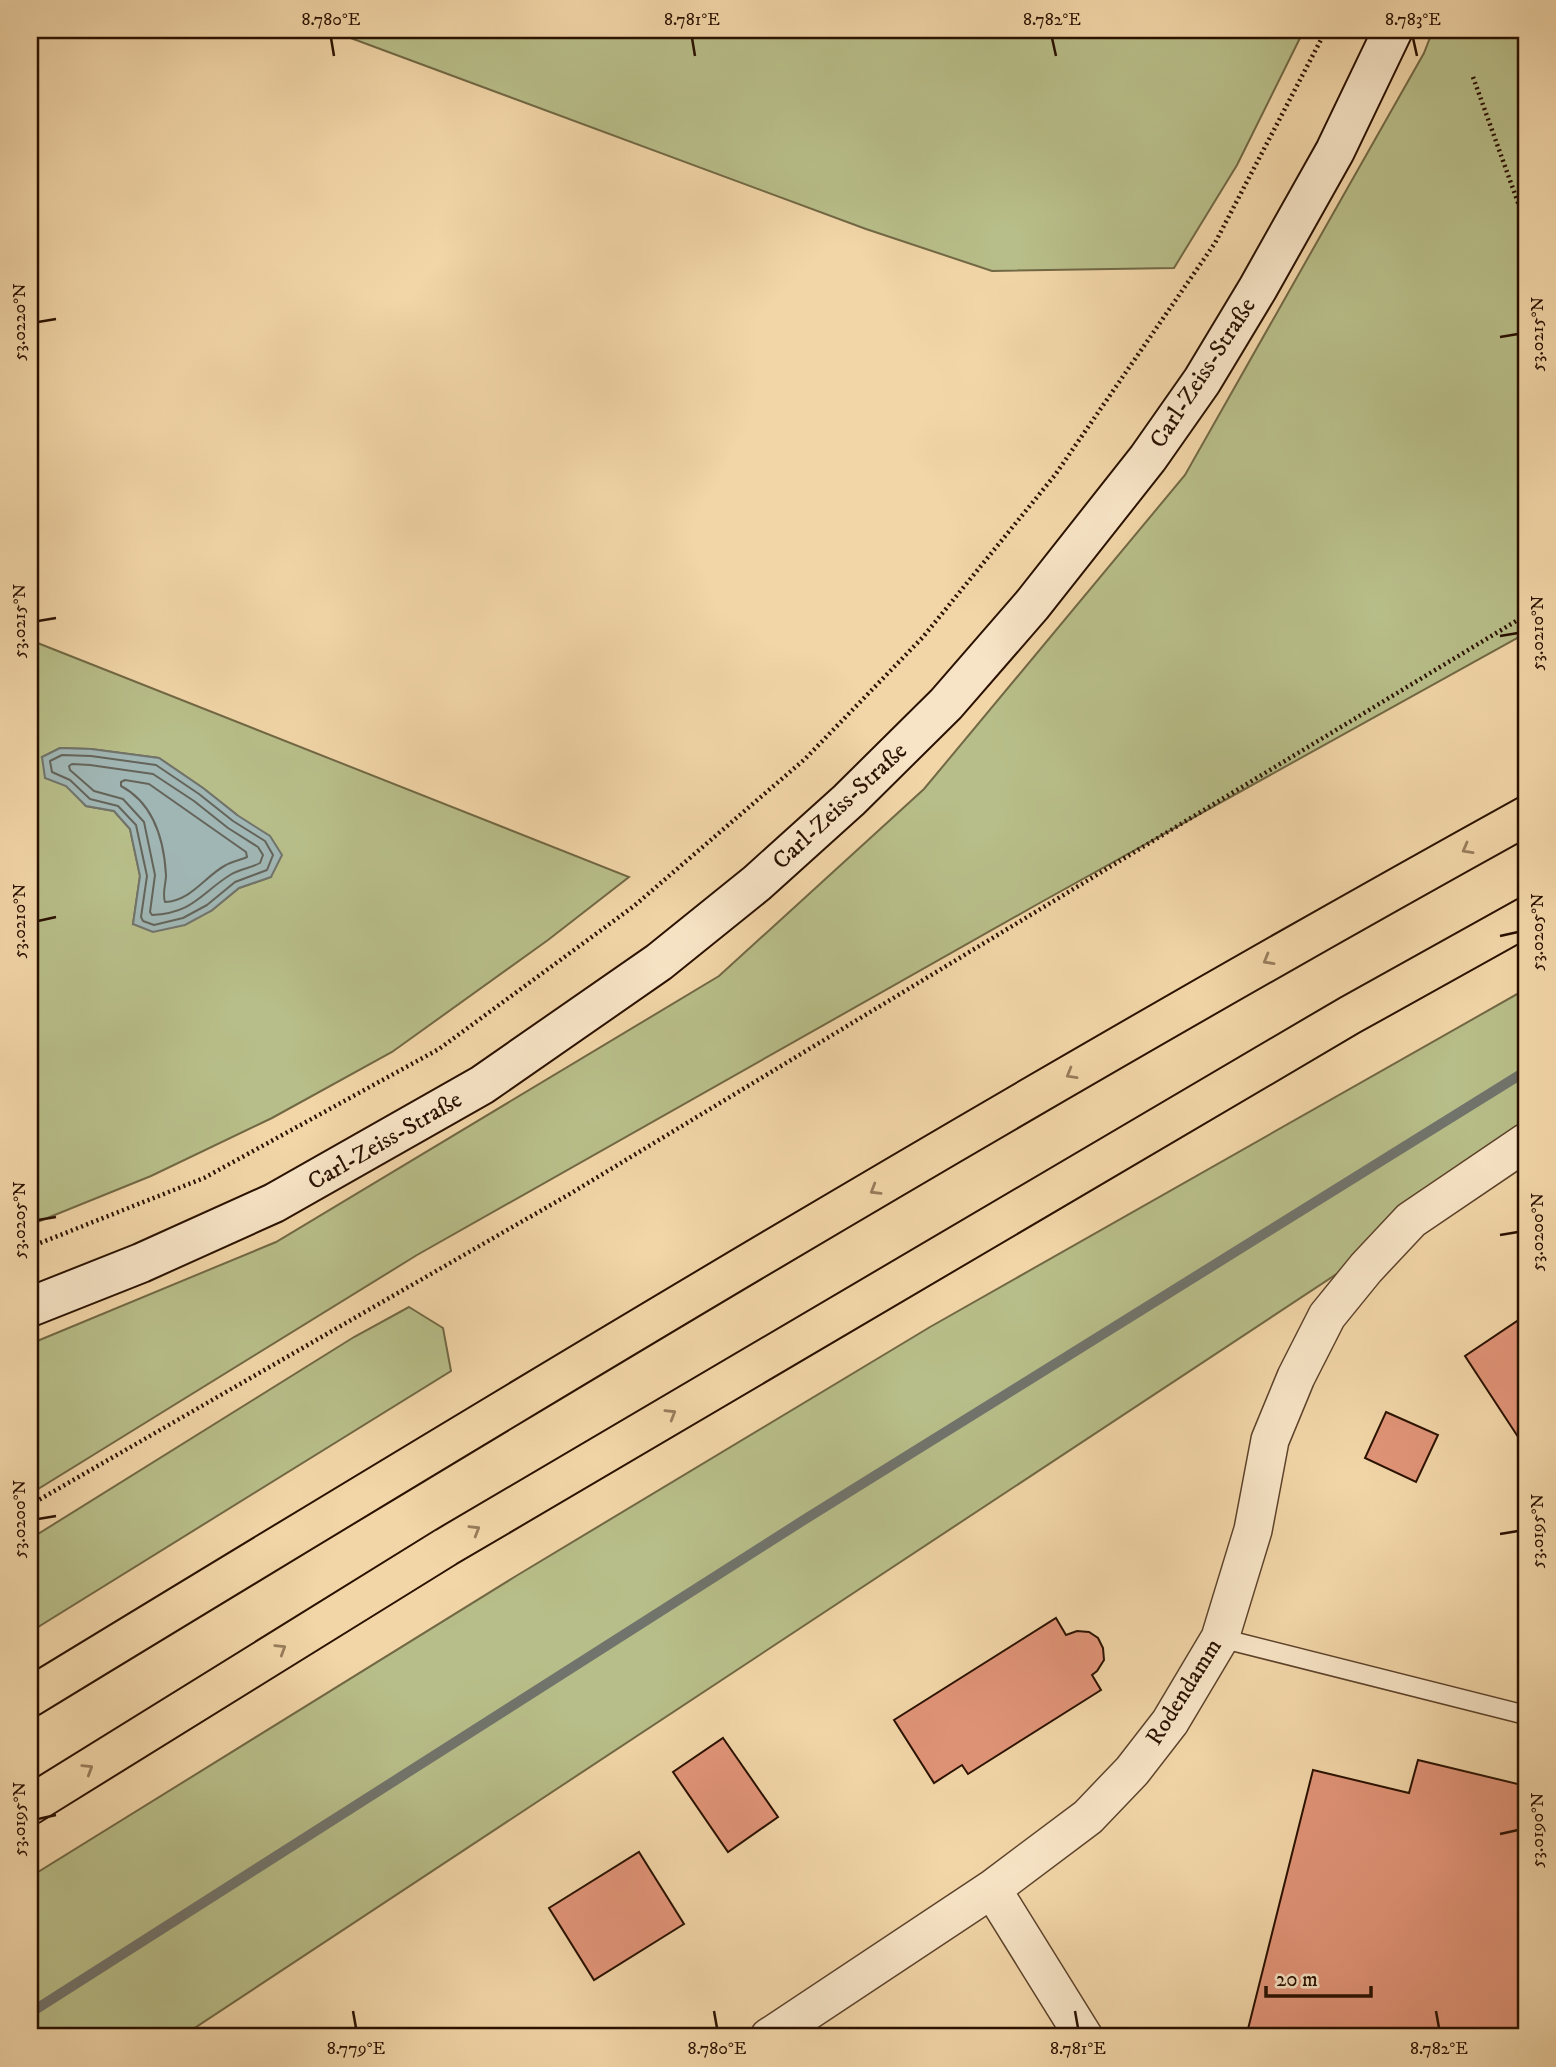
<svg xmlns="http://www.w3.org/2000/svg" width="1556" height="2067" font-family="'IM FELL DW Pica',serif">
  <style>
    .green { fill: #b8be89; stroke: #716844; stroke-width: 2; fill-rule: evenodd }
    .water { fill: #a0b6b4; stroke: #71746c; stroke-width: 2 }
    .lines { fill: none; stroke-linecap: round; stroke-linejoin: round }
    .shore { stroke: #65645a; stroke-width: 2 }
    .stream { stroke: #71746c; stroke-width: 10 }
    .building { fill: #e19478; stroke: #2a1100; stroke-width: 2 }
    .service-casing { stroke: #5c422a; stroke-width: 21 }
    .minor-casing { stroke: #5c422a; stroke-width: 40 }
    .secondary-casing { stroke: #2a1100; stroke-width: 42 }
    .motorway-casing { stroke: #2a1100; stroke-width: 42 }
    .path { stroke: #2a1100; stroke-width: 4.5; stroke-dasharray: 2 3.5; stroke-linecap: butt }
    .service { stroke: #f7e4c6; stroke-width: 18 }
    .minor { stroke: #f7e4c6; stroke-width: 37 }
    .secondary { stroke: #f7e4c6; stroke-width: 38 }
    .motorway { stroke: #f2d6a8; stroke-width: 38 }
    .oneway { stroke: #987d5c }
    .ticks { fill: none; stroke: #2a1100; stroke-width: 2.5 }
    .labels { text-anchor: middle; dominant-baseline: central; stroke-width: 5; stroke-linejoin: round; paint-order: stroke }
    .street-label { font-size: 24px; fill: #2a1100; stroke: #f7e4c6 }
    .neatline { fill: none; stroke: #2a1100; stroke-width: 2.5 }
    .ticks-label { font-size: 18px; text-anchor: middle; fill: #2a1100 }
  </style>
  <rect width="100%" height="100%" fill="#f2d6a8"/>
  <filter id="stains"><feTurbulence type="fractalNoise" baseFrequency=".00286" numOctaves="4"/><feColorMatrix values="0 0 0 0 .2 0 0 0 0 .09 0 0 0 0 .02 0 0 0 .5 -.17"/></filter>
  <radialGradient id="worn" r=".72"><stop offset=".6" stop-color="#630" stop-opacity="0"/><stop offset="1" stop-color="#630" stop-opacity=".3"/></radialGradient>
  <path class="green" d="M329,30H1304L1237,165L1174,268L992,271L866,229Z
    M1433,30H1526L1524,130L1526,138V633L1036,905L417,1255L30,1494V1344L276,1242L719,976L924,789L1185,475L1424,53Z
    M30,640L629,877L548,940L392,1052L272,1118L151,1176L30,1225ZM60,748L91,749L159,758L203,788L237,815L271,877L239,888L211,911L133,924L140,876L130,829L114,811L86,806L42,757Z
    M1526,989V1149L181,2037H30V1877L516,1576L930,1327Z
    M409,1307L443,1328L451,1371L30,1632V1539L354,1337Z"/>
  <path class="water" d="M60,748L91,749L159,758L203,788L237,815L270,836L282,855L271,877L239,888L211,911L185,925L153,932L133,924L140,876L130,829L114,811L86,806L66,786L45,778L42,757Z"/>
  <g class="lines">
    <path class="shore" d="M62,755L91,756L156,765L199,794L233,821L265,841L273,855L267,870L235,882L207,905L183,918L154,925L143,921L141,917L147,876L136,825L118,806L90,799L70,780L52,772L50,761Z
      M72,764L90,765L153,774L194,801L228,828L258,847L263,855L260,863C251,868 239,869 230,875C200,894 193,913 152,915L150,912L155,875L144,822L123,799L94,791L70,770L69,766Z
      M125,780L149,784L246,852L247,857C241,860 233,861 226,865C205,876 191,901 165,902C162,893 166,884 166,875C164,840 153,803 121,786V782Z"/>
    <path class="stream" d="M30,2013L807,1518L1526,1071"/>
  </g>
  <path class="building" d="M1526,1315V1449L1465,1356Z
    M1386,1412L1438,1435L1416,1482L1365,1458Z
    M1056,1618L1066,1635L1077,1631L1089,1632L1098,1638L1103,1648L1104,1660L1097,1671L1092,1675L1101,1690L968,1774L962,1765L934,1783L894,1720Z
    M723,1738L778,1817L728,1852L673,1772Z
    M1418,1760L1526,1786V2037H1246L1313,1770L1409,1793Z
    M639,1852L684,1924L594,1980L549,1908Z
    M970,2030L974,2037H958Z"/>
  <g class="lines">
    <defs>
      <path id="service" d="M1220,1638L1526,1715"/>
      <path id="minor" d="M992,1889L1084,2037
        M769,2037L992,1889L1088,1817L1132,1771L1170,1722L1220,1638L1253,1530L1270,1440L1296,1377L1327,1316L1366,1268L1411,1220L1526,1142"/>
      <path id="secondary" d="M30,1307L141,1263L274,1203L482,1085L659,962L757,883L849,800L946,704L1032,605L1148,458L1202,381L1258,288L1335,151L1393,30"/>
      <path id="motorway" d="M30,1697C524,1396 1020,1096 1526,816
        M30,1805L446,1547L1350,1015L1526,917"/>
    </defs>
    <use href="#service" class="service-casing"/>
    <use href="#minor" class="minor-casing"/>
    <use href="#secondary" class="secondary-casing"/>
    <use href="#motorway" class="motorway-casing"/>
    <path class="path" d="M1473,77L1526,225
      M30,1247L204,1178L439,1049L634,906L805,759L923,637L1055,475L1215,243L1326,30
      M30,1505L568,1195L1526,615"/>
    <use href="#service" class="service"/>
    <use href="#minor" class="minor"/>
    <use href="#secondary" class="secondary"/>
    <use href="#motorway" class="motorway"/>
  </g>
  <defs><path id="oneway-chevron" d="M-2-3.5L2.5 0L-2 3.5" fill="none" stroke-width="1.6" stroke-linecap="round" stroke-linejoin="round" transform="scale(1.75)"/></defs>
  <g class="oneway">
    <use href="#oneway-chevron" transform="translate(1467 849) rotate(151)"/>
    <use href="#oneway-chevron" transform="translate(1268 960) rotate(150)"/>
    <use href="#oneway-chevron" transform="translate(1071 1074) rotate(150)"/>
    <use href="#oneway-chevron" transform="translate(875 1190) rotate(149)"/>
    <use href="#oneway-chevron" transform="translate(671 1414) rotate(-31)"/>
    <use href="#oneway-chevron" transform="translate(475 1530) rotate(-31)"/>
    <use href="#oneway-chevron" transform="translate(281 1649) rotate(-32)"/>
    <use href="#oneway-chevron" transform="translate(88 1769) rotate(-32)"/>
  </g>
  <path class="ticks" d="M331,38L334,56M692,38L695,56M1052,38L1056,56M1413,38L1417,56M38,322L56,319M1500,337L1518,334M38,621L56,618M1500,636L1518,633M38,921L56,917M1500,936L1518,932M38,1220L56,1217M1500,1235L1518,1232M38,1519L56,1516M1500,1534L1518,1531M38,1819L56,1815M1500,1834L1518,1830M353,2011L356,2028M714,2011L717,2028M1075,2011L1078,2028M1436,2011L1439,2028"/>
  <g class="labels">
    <g class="street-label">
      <text transform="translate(1203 373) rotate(-57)">Carl-Zeiss-Straße</text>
      <text transform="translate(840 806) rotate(-43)">Carl-Zeiss-Straße</text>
      <text transform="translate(385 1141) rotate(-30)">Carl-Zeiss-Straße</text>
      <text transform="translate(1184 1692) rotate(-58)">Rodendamm</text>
    </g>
  </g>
  <rect width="1556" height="2067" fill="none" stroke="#f2d6a8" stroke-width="77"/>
  <path d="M1266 1986v10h105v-10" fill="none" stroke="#2a1100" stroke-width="3.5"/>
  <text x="1276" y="1986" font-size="21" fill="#2a1100" stroke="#f7e4c6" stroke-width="5" paint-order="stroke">20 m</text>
  <rect x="38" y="38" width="1480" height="1990" class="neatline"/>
  <g class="ticks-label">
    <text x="331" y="25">8.780°E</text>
    <text x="692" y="25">8.781°E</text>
    <text x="1052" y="25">8.782°E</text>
    <text x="1413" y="25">8.783°E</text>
    <text transform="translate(19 322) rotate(-90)" y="6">53.0220°N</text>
    <text transform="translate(1537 334) rotate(-90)" y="6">53.0215°N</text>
    <text transform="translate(19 621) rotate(-90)" y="6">53.0215°N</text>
    <text transform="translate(1537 633) rotate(-90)" y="6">53.0210°N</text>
    <text transform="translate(19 921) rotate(-90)" y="6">53.0210°N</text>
    <text transform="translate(1537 932) rotate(-90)" y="6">53.0205°N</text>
    <text transform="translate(19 1220) rotate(-90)" y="6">53.0205°N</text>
    <text transform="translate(1537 1232) rotate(-90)" y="6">53.0200°N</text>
    <text transform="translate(19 1519) rotate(-90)" y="6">53.0200°N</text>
    <text transform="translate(1537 1531) rotate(-90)" y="6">53.0195°N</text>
    <text transform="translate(19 1819) rotate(-90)" y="6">53.0195°N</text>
    <text transform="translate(1537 1830) rotate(-90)" y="6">53.0190°N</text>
    <text x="356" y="2054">8.779°E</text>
    <text x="717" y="2054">8.780°E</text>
    <text x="1078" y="2054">8.781°E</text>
    <text x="1439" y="2054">8.782°E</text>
  </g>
  <rect width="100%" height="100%" filter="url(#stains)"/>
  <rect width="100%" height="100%" fill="url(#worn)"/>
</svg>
